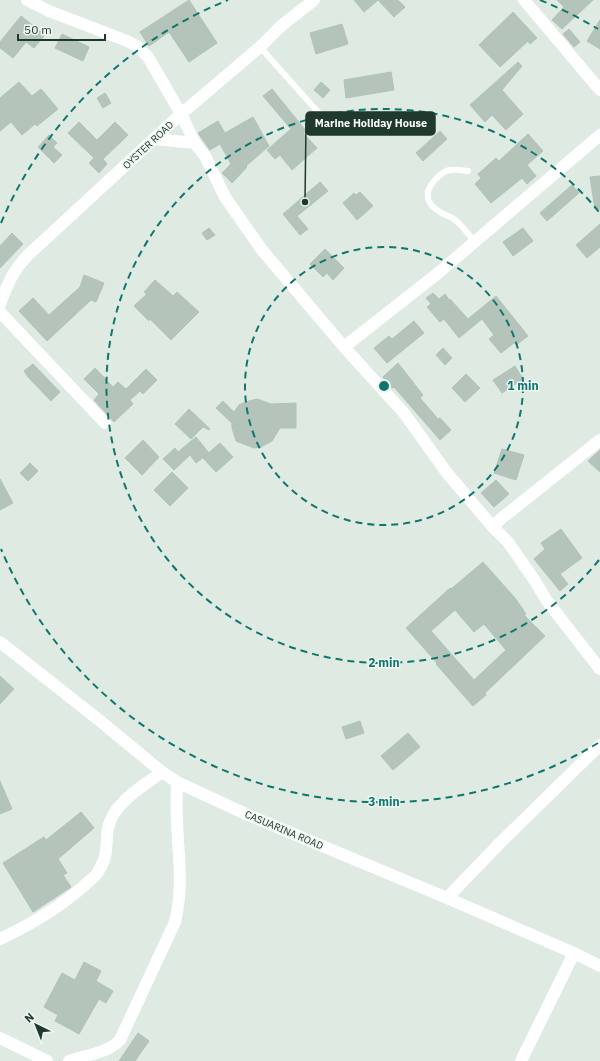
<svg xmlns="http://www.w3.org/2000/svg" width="600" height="1061" font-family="'IBM Plex Sans',sans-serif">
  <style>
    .building { fill: #b4c4bb; stroke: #b1c3b8; fill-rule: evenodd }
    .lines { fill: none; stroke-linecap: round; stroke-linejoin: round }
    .service { stroke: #fff; stroke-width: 6 }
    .minor { stroke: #fff; stroke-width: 12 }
    .tertiary { stroke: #fff; stroke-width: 12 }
    .ring { fill: none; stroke: #0f766e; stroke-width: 2; stroke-dasharray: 7 5 }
    .labels { text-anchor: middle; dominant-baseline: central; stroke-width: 3; stroke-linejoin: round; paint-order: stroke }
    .street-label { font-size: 10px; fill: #20392d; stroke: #eef7f1 }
    .centre { fill: #0f766e; stroke: #eef7f1; stroke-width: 2 }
    .ring-label { font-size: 12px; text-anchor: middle; font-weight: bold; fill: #0f766e; stroke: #eef7f1; stroke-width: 3; stroke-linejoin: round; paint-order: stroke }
    .leader { fill: none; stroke: #20392d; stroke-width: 1.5 }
    .callout-dot { fill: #20392d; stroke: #eef7f1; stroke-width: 1.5 }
    .callout { fill: #20392d; stroke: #20392d; stroke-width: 1.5 }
    .callout-label { font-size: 11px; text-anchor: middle; font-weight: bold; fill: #fff }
  </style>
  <rect width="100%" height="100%" fill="#deeae2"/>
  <path class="building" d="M189,0L217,43L189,62L169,32L149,46L140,32Z
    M354,0H398L405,7L394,17L378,0L364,12Z
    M557,0H593L562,29L552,20L564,7Z
    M513,12L537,38L530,44L528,41L500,67L479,45Z
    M21,16L45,35L34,48L26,42L13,58L0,48V42Z
    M600,20V49L587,41Z
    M342,24L348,44L316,54L310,33Z
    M569,29L580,42L574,47L563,34Z
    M62,34L89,47L83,61L55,48Z
    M518,62L522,66L502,90L523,114L506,130L492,115L485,122L470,105Z
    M391,72L394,90L346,98L344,80Z
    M19,82L32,96L41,89L58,109L37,126L35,124L22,135L11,122L0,131V98Z
    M321,82L330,90L323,98L314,90Z
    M272,89L306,131L303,133L317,148L292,170L280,155L275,159L267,150L291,129L263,96Z
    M105,93L111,103L103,108L97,98Z
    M253,117L269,146L246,166L247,167L232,183L222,173L231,164L220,144L210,150L198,133L218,121L225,133Z
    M79,122L97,140L115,122L128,135L103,159L107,164L99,173L89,163L94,158L68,133Z
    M440,131L447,139L423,161L416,153Z
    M528,134L543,151L527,165L536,176L527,184L522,178L491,203L475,184L481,178L478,174L496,158L499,161Z
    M49,135L57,143L53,147L62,155L54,163L38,147Z
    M600,176V209H595L590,177Z
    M320,182L328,191L297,216L308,229L300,235L283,214Z
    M572,185L579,193L547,221L540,213Z
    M360,192L373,206L357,220L343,203L354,193L356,195Z
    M600,224V247L587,258L576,245Z
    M209,228L215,235L207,240L202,233Z
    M523,228L533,241L513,256L503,242Z
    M12,233L23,244L0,268V246Z
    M325,249L344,268L333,280L327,273L323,277L310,264Z
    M84,275L104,283L96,302L91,300L47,341L19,311L33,298L49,315L80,287Z
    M155,280L173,296L177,292L199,312L171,340L150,319L149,321L134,306L147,294L144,292Z
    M433,293L439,299L445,294L449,300L450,299L468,319L496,296L528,336L516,345L514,343L501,353L489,339L494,335L482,319L459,338L444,319L440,322L427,307L431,304L426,298Z
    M414,321L424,333L387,363L374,348L389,336L392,339L397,335Z
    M443,348L452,358L445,365L436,355Z
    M398,363L423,395L420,398L438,419L440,418L451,430L440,440L394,387L392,388L383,377Z
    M33,364L60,392L51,401L28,377L24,371Z
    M515,366L523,379L502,393L493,380Z
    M95,368L113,387L118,382L126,389L146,369L157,380L143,394L140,391L130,400L133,404L114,422L94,400L99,394L84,379Z
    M466,374L480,388L465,402L452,388Z
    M257,399L271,404L296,403V428H280L272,441L261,447L254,448L236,441L232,428V423L216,408L223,401L234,412L239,405L245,402Z
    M189,409L210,429L209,430L203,427L191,439L175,424Z
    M196,437L209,453L196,463L190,455L174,470L163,459L175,448L178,452Z
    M143,440L159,457L142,475L125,458Z
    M220,443L233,457L216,472L203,458Z
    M502,449L524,455L516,480L494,473Z
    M600,450V472L588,461Z
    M30,463L38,471L28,481L20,473Z
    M172,472L188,488L170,506L154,490Z
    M0,479L13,503L0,510Z
    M496,480L509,494L494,507L481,493Z
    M561,529L582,558L560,574L568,584L560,591L534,559L545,549L541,543Z
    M483,562L515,598L526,614L524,615L545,636L485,693L486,695L473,706L436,664L437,663L406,628L450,588L451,589ZM455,610L474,632L484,624L506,650L474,680L431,631Z
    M0,676L14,689L0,704Z
    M360,721L364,733L346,739L342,727Z
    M408,733L420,747L393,770L381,756Z
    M0,781L12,809L0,814Z
    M81,812L94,828L58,859L67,873L63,875L71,887L33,912L3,863L44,837L46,840Z
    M84,962L101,971L96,981L113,991L106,1003L99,999L79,1034L55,1021L58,1015L44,1007L62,973L75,980Z
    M138,1033L149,1041L135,1061H119Z"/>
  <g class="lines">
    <path class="service" d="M260,47L334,130
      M468,171C454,169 446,167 435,180C424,192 425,203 440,212C444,215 450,216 454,219C462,225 469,235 475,242"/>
    <path class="minor" d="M27,0L49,11L127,41L137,46L148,57L181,114L195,143L205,156L225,197L262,250L344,347L404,413L447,473L492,526L508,542L535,581L547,601L600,669
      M524,0L600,90
      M155,139L195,143
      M0,304C8,284 12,272 27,256L181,114L260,47L281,26L314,0
      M0,312L105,423
      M344,347L437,274L600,135
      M492,526L600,440
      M447,898L500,843L600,745
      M0,939C30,925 60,907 85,885C89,881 95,877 98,872C109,855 105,847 108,828C113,803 143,786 162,772
      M0,1038L47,1061
      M69,1061C86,1055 108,1053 120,1040L175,922C184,885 178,856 177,819C176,807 177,794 177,782
      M521,1061L574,953"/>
    <path class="tertiary" d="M0,642L99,720L162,772L177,782L248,815L447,898L574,953L600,966"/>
  </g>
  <g class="ring">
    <circle cx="384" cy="386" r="139"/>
    <path d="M599 560A277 277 0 1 1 599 212"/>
    <path d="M598 743A416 416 0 0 1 1 549M1 223A416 416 0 0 1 228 0M540 0A416 416 0 0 1 598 29"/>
  </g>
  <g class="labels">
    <g class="street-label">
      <text transform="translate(148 145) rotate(-43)">OYSTER ROAD</text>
      <text transform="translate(284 830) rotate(23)">CASUARINA ROAD</text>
    </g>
  </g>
  <circle cx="384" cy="386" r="6" class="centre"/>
  <g class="ring-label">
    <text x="523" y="390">1 min</text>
    <text x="384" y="667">2 min</text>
    <text x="384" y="806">3 min</text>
  </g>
  <path class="leader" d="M305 202L306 123"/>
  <circle class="callout-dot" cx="305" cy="202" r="4"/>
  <rect class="callout" x="306" y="112" width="129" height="23" rx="4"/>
  <g class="callout-label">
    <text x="371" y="127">Marine Holiday House</text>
  </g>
  <g transform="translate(36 1025) rotate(317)" stroke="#eef7f1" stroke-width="3" paint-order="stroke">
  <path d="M0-3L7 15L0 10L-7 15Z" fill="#20392d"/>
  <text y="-6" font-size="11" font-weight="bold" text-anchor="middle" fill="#20392d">N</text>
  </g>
  <path d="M18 34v6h87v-6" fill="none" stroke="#20392d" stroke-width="2"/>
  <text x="24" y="34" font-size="12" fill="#20392d" stroke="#eef7f1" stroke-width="3" paint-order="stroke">50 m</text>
</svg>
